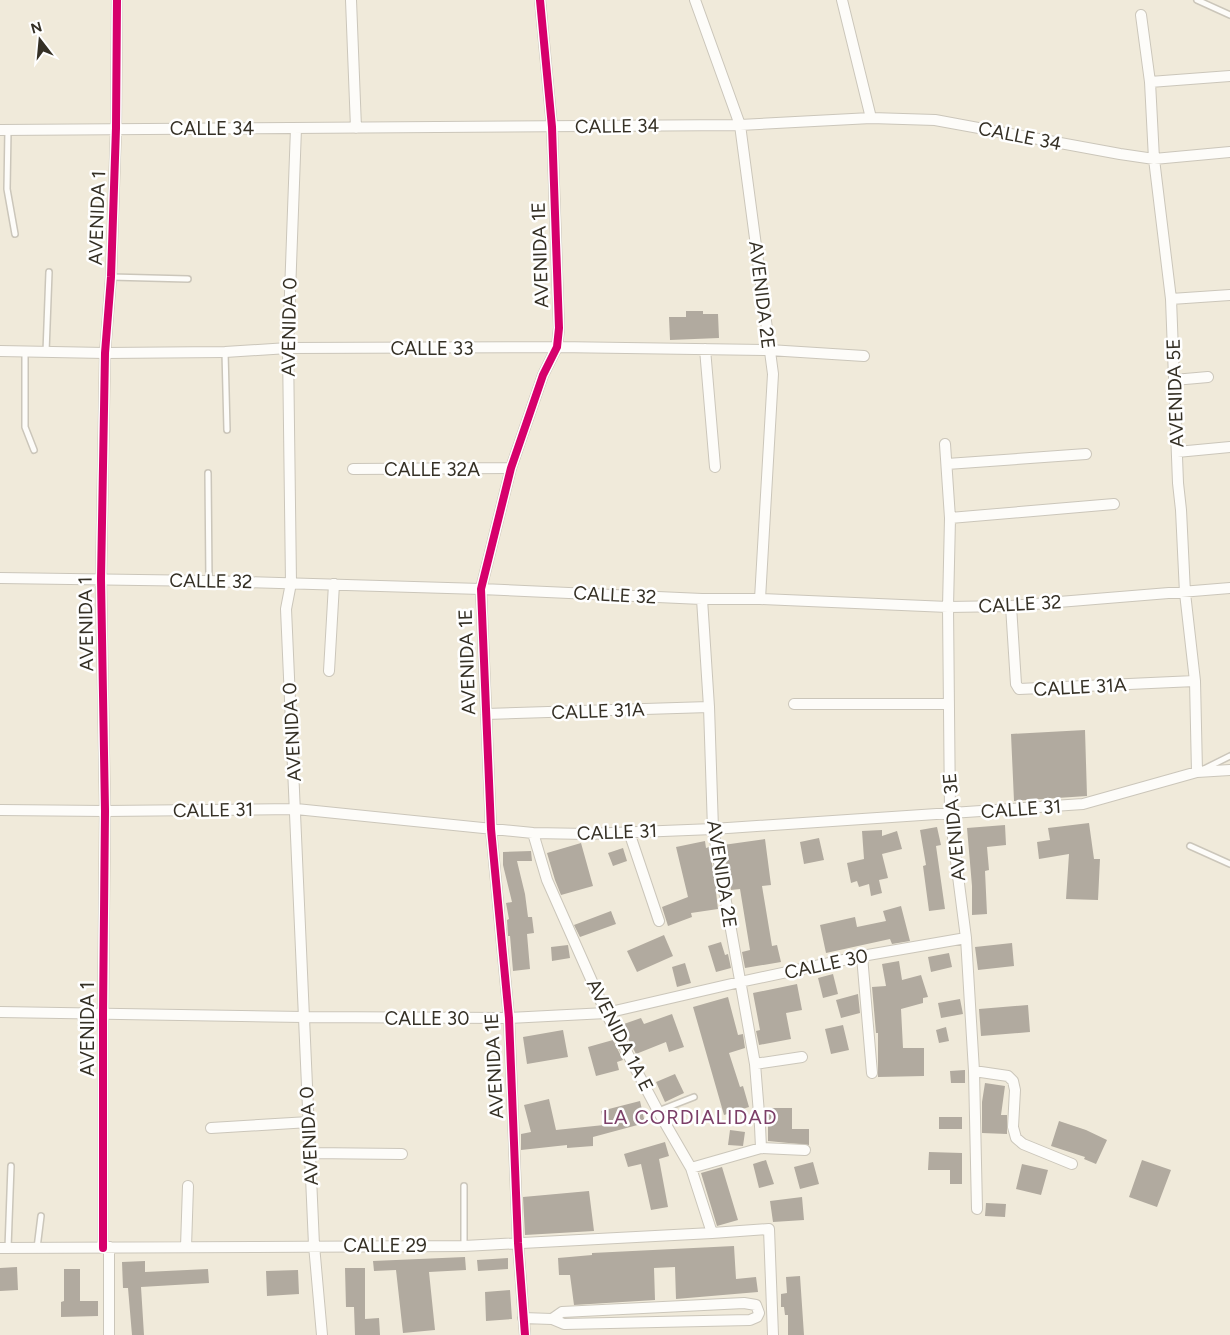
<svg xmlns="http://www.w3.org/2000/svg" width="1230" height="1335" font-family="Figtree,sans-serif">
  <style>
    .building { fill: #b1aa9f }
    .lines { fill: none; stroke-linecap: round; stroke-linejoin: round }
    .service-casing { stroke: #cbc6ba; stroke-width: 8 }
    .minor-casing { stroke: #cbc6ba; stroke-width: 12 }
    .service { stroke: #fdfcf9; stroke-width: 5 }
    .minor { stroke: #fdfcf9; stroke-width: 10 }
    .cycleway-casing { stroke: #fff; stroke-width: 11 }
    .cycleway { stroke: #d6006c; stroke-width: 8 }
    .labels { text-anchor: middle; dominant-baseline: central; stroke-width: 5; stroke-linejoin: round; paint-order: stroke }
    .street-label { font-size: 19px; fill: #353025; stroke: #fff }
    .neighbourhood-label { font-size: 20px; letter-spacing: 1px; fill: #7c3f68; stroke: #fff }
  </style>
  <rect width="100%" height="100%" fill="#f0eada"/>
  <path class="building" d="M686,311H703V314H718L719,338L670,340L669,317H686Z
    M1085,730L1087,796L1014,801L1011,734Z
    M1089,823L1094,859H1100L1098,900L1066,899L1069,854L1039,859L1037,842L1050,840L1048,828Z
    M1005,825L1006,845L987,847L989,870L985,871L987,914L972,915V886L967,828Z
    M937,827L941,845L936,846L945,909L929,911L923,866L926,865L920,830Z
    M882,830V836L897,831L902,849L882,854L888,878L879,880L882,893L871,896L869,884L859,887L857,881L851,883L847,863L864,859L862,831Z
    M819,838L824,860L804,864L800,842Z
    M765,839L771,885L762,886L772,946L777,945L781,962L745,968L742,952L750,950L740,889L731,890L723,845Z
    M705,841L706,848L709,847L717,892H716L718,909L691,913L692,917L668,926L662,907L688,897L676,847Z
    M581,843L593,886L561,895L555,880L547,853Z
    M623,848L627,861L613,866L608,853Z
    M531,851L532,861H517L525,894L528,917H532L534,933L527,934L530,969L513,971L510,936H508L507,920L509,919L506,903L512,902L503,865V852Z
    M901,906L910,941L892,944L890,939L826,953L820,925L855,917L857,927L886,921L883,911Z
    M611,911L616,924L580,937L574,925Z
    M664,935L673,956L637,972L627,951Z
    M721,942L725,955L728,954L731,968L716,972L708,946Z
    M1012,943L1014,966L978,970L975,947Z
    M568,945L570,958L552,961L551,947Z
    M949,953L952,967L931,972L928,957Z
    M899,961L902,980L921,975L928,997L923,998V1003L901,1009L903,1048H924V1076L878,1077V1033H876L872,987L886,986L882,964Z
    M685,963L691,983L677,987L672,967Z
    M833,974L838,994L823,998L818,978Z
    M797,984L802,1010L786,1013L791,1039L759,1045L756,1031L760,1030L753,993Z
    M858,994L860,1013L841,1018L836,1000Z
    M728,997L738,1035L743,1034L745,1048L729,1053L740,1087L743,1086L749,1107L724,1115L693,1007Z
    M960,999L963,1014L941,1018L938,1003Z
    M1028,1005L1030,1032L981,1036L979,1009Z
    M672,1014L684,1047L669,1052L666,1042L636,1054L621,1025L641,1018L644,1024Z
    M843,1025L849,1050L831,1054L825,1029Z
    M946,1027L949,1041L939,1043L936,1030Z
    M563,1030L568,1057L527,1064L523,1037Z
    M613,1040L623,1060L617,1062L619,1070L596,1076L588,1047Z
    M965,1070V1083H951L950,1071Z
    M675,1074L684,1093L665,1102L656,1082Z
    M985,1083L1005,1086L1001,1115H1007V1134L982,1133V1102Z
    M549,1099L556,1130L604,1125L601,1111L640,1101L645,1123L593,1137V1146L567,1148V1145L521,1150V1134L531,1132L524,1105Z
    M768,1108H792V1129H809V1145L768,1141Z
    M939,1117H962V1129H939Z
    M1059,1121L1086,1130L1107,1140L1096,1164L1084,1159L1085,1157L1051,1146Z
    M730,1130L745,1132L743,1146L728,1145Z
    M665,1142L669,1156L659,1159L668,1207L651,1210L641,1164L628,1167L624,1154Z
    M929,1152L962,1153V1184H950V1170H928Z
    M766,1160L774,1184L759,1188L753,1164Z
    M1142,1160L1171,1170L1157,1207L1129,1197Z
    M813,1162L819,1184L800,1189L794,1167Z
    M1022,1164L1048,1170L1041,1195L1016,1189Z
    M722,1167L738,1220L717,1226L701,1173Z
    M589,1191L594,1231L525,1235L523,1197Z
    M802,1197L804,1220L773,1222L770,1201Z
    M986,1203L1006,1204L1005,1217L985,1216Z
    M734,1246L736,1279L756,1277L758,1292L676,1299L675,1267L654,1268L655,1300L574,1305L570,1275H559L558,1258L592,1255V1253Z
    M465,1257L466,1270L429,1272L435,1330L403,1333L396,1270L374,1271L373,1261Z
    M508,1258V1269L478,1271L477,1260Z
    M145,1261V1272L208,1269L209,1283L141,1287L144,1335H132L128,1288H123L122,1262Z
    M17,1267L18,1290L0,1291V1268Z
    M345,1268H365V1319L379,1318L380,1335H355L354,1307H346Z
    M64,1269H80V1301H98V1316L61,1317V1302L64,1301Z
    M298,1270L299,1294L267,1296L266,1271Z
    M800,1276L804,1335H788V1315H785L784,1307H781V1294L787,1293L786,1277Z
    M510,1290L512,1319L486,1321L485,1292Z"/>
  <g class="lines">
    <defs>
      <path id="service" d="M1197,0L1230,15
        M8,130L7,189L15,234
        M111,277L188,279
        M25,352V427L34,450
        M46,352L49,272
        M225,352L227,430
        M208,473L209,581
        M1204,769L1230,756
        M1190,846L1230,864
        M658,1111L694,1097
        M464,1186V1246
        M8,1248L11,1166
        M37,1248L41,1216"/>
      <path id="minor" d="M351,0L356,128
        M695,0L740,125L773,374L760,599
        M842,0L871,118
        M1141,15L1150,82L1154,159L1171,299L1178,483L1181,510L1185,593L1195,681L1197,772
        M1150,82L1230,76
        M296,128L288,348L291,583L286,609L314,1245L322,1335
        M0,130L740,125L871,118L935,120L1120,154L1154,159L1230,152
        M1171,299L1230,295
        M705,349L715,467
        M0,351L105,353L225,352L288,348L557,347L769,350L864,356
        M1174,380L1208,377
        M945,444L950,518L948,607L950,814L966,938L974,1071L977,1209
        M1177,452L1230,447
        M947,464L1086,454
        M353,469L511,468
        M950,518L1114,504
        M0,578L209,581L481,589L702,599H760L948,607L1011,606L1230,588
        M702,599L709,707L713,829L755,1064L760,1126L761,1148
        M1011,606L1016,684L1019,689L1195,681
        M329,671L334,584
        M794,704H948
        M486,714L709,707
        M0,810L105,811L296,809L533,833L588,834L713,829L1083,804L1197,772L1230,770
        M629,832L659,921
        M533,833L547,880L606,1013L658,1111L691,1168L712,1233
        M862,956L872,1073
        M0,1012L303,1017L509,1018L606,1013L740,982L862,956L966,938
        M755,1064L802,1057
        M974,1071L1008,1076L1013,1081L1015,1090L1013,1127L1016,1138L1023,1144L1072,1164
        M211,1128L309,1122
        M310,1153L402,1154
        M691,1168L761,1148L805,1150
        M186,1247L188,1186
        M0,1248L464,1246L712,1233L769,1229L773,1335
        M103,1248V1014L105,811L101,579L105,353L111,277L116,128L117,0
        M523,1318L552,1319L564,1324L750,1320L757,1317L759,1313L756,1305L744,1303L562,1312L552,1319
        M109,1335V1247
        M525,1335L518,1243L509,1018L491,829L481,589L511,468L543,375L557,347L559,328L552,127L540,0"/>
    </defs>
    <use href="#service" class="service-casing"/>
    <use href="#minor" class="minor-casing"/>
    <use href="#service" class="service"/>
    <use href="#minor" class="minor"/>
    <defs>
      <path id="cycleway" d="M103,1248V1014L105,811L101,579L105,353L111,277L116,128L117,0
        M525,1335L518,1243L509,1018L491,829L481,589L511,468L543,375L557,347L559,328L552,127L540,0"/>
    </defs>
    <use href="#cycleway" class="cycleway-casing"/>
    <use href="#cycleway" class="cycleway"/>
  </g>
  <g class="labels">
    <g class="street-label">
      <text transform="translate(617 126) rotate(-1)">CALLE 34</text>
      <text x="212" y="128">CALLE 34</text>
      <text transform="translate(1020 136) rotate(11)">CALLE 34</text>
      <text transform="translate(97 218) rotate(-88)">AVENIDA 1</text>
      <text transform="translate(540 255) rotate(-92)">AVENIDA 1E</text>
      <text transform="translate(762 295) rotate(83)">AVENIDA 2E</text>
      <text transform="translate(289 327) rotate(-89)">AVENIDA 0</text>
      <text x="432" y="348">CALLE 33</text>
      <text transform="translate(1175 393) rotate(-92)">AVENIDA 5E</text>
      <text x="432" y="469">CALLE 32A</text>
      <text transform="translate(211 581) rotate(1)">CALLE 32</text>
      <text transform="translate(615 595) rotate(3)">CALLE 32</text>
      <text transform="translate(1020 604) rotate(-3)">CALLE 32</text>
      <text transform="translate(86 624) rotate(-91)">AVENIDA 1</text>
      <text transform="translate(467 662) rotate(-92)">AVENIDA 1E</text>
      <text transform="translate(1080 687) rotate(-3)">CALLE 31A</text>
      <text transform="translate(598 711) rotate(-2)">CALLE 31A</text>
      <text transform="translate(292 732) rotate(-93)">AVENIDA 0</text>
      <text transform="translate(1021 809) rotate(-4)">CALLE 31</text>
      <text transform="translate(213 810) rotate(-1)">CALLE 31</text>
      <text transform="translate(954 827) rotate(-95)">AVENIDA 3E</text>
      <text transform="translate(617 832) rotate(-2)">CALLE 31</text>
      <text transform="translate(722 874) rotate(81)">AVENIDA 2E</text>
      <text transform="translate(826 964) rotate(-12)">CALLE 30</text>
      <text x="427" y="1018">CALLE 30</text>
      <text transform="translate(87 1029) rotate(-90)">AVENIDA 1</text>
      <text transform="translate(620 1035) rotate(63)">AVENIDA 1A E</text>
      <text transform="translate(494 1066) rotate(-93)">AVENIDA 1E</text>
      <text transform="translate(309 1136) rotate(-93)">AVENIDA 0</text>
      <text x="385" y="1245">CALLE 29</text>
    </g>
    <g class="neighbourhood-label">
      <text x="690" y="1117">LA CORDIALIDAD</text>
    </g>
  </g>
  <g transform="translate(40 40) rotate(344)" stroke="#ffffff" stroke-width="4" paint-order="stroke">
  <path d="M0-4L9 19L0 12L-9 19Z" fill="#353025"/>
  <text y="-8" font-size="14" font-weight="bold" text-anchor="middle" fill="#353025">N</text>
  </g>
</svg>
